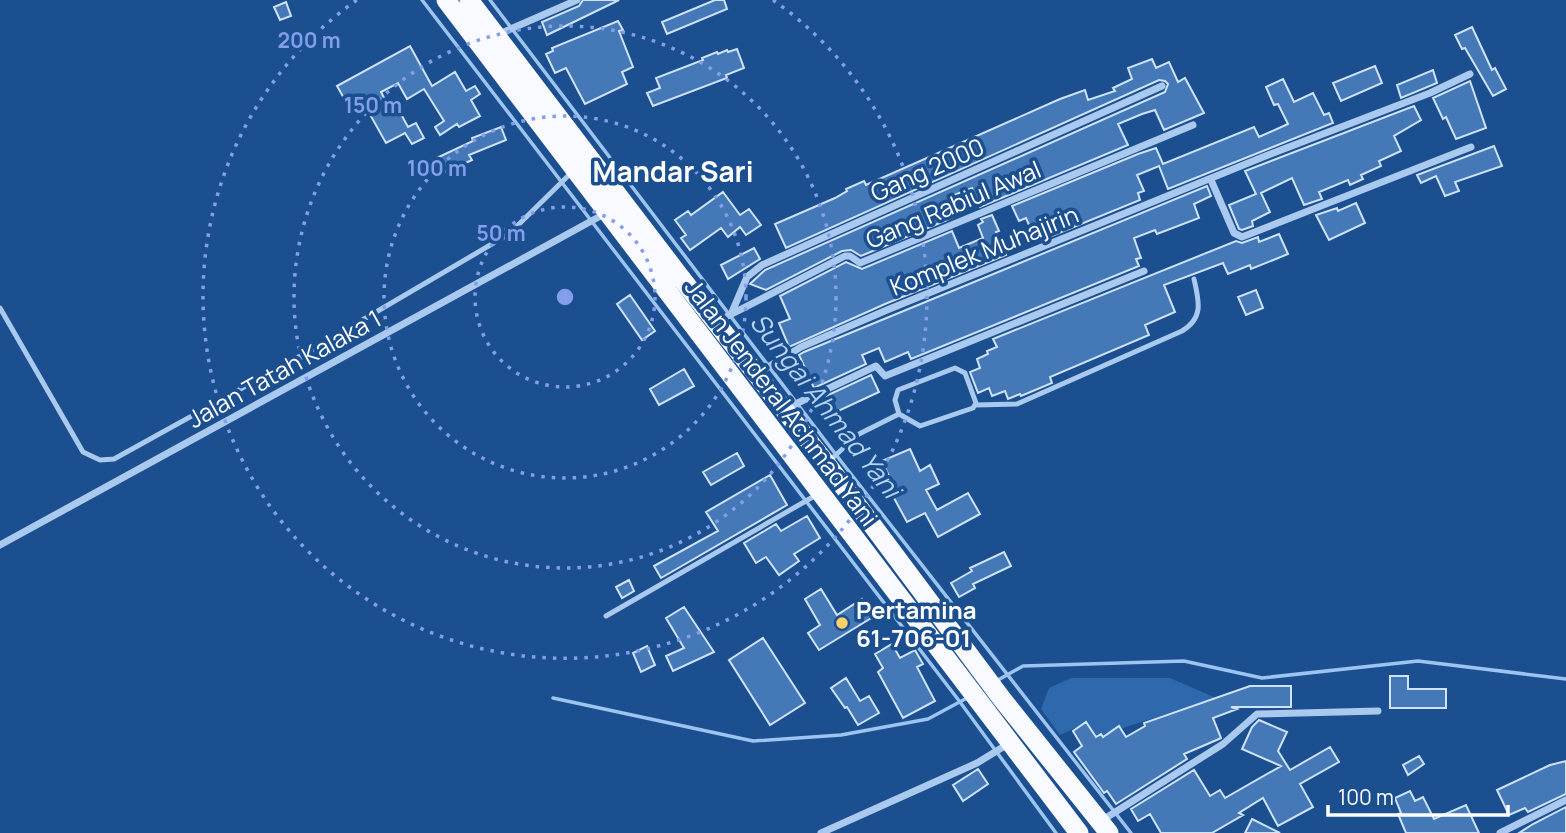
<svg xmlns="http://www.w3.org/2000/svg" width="1566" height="833" font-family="Manrope,sans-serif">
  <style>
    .green { fill: #2e69ad }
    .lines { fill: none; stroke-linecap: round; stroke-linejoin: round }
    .stream { stroke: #9cc4f0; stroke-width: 3.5 }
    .building { fill: #4478b7; stroke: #cfe3fa; stroke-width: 2 }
    .service { stroke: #a9c9ee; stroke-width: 5 }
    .minor { stroke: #a9c9ee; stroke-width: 7 }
    .trunk { stroke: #f8faff; stroke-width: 19 }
    .ring { fill: none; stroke: #839eea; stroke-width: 3.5; stroke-dasharray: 3.5 7 }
    .poi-dot { fill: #ffd166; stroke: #1b4f8f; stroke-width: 2.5 }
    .labels { text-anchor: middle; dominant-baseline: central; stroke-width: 7; stroke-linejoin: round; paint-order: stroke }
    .street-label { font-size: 24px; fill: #fff; stroke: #1b4f8f }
    .poi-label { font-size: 24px; font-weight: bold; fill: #fff; stroke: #1b4f8f; text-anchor: start }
    .water-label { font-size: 26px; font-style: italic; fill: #b5d3f5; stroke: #1b4f8f }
    .quarter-label { font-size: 28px; font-weight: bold; fill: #fff; stroke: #1b4f8f }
    .centre { fill: #839eea; stroke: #1b4f8f; stroke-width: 3.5 }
    .ring-label { font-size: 21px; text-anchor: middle; font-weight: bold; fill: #839eea; stroke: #1b4f8f; stroke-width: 7; stroke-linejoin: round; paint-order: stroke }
  </style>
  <rect width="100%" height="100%" fill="#1b4f8f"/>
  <path class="green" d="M1071,678H1170L1216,698L1095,737L1084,724L1060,735L1041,709L1049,688Z"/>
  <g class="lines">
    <path class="stream" d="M422,0L960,702L1056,833
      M490,0L840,460L1131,833
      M998,680L1023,666L1184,661L1262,678L1418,661L1566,679
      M553,698L753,741L841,735L928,719L967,698"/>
  </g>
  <path class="building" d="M583,0H619L547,35L542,22L579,6Z
    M715,0H724L727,9L667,34L662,22Z
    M286,2L291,16L280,20L274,7Z
    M618,21L623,30L619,31L633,67L622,72L627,84L585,104L566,68L555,73L546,54L553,51L552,48Z
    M1472,27L1492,70L1495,68L1506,89L1493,96L1465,48L1462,49L1455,35Z
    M410,46L432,86L455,72L466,91L475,86L480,94L471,100L480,116L459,127L457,124L440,135L435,127L444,121L424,89L407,99L398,83L381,92L390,109L396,105L408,127L416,123L424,138L412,144L405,133L386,143L363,102L350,109L337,86Z
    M737,49L744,68L726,75L727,78L653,106L647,93L660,88L656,78L703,60L702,58L717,52L718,54L727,50L728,52Z
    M1152,59L1156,68L1169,62L1178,82L1185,78L1204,113L1164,130L1155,110L1142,114L1118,124L1128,145L980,207L972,188L949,197L956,215L947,220L861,256L851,250L842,251L766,290L750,284L765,270L1165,92L1168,84L1165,81L1159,80L786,248L775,224L835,198L847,191L846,189L864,181L866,185L1060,99L1085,90L1088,100L1115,91L1113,88L1132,79L1128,68Z
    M1375,66L1382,83L1341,101L1333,83Z
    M1433,70L1437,83L1401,98L1397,85Z
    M1283,79L1294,102L1313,93L1324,115L1329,113L1333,123L1168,189L1159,166L1137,175L1144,191L1138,193L1140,200L1042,240L1038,232L1033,234L1026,218L1019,221L1012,206L1138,154L1156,148L1163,164L1254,127L1259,137L1288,124L1278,104L1274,105L1266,87Z
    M1470,81L1486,128L1456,139L1446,117L1443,119L1433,98Z
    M1414,106L1421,120L1394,136L1401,151L1379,161L1381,166L1361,175L1363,179L1350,185L1348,180L1319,192L1322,199L1304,205L1292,178L1261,193L1270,212L1252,221L1253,226L1242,230L1239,229L1229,205L1256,194L1245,171Z
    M501,127L506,140L469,155L472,160L446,172L444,169L434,174L428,162L473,141L472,138Z
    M1494,146L1502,166L1455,182L1459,191L1445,196L1436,176L1421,183L1417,175Z
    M1207,186L1211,196L1194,204L1199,218L1157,234L1155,230L1134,238L1141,258L1136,259L1139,266L911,359L908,352L885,362L879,348L862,355L866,364L814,388L799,355L804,352Z
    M723,192L740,215L749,209L761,225L746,235L740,227L728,237L721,228L690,250L681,238L686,235L675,220L688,211L691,215Z
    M1356,203L1365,223L1329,240L1316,215L1337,208L1338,211Z
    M992,215L999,231L996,232L1006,255L885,304L789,347L779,323L790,319L780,296L846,262L862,269L952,231L959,248L983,238L978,225L983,222L981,219Z
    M1279,234L1288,254L1251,269L1250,265L1228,274L1223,263L1164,285L1175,312L1145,325L1149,335L1050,377L1052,383L1021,396L1020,394L1008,399L1005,391L992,396L989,388L978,393L970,372L980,368L977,359L988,354L987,351L997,347L993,339L1236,241L1242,243L1258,237L1259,242Z
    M754,248L760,259L728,279L721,265Z
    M1256,290L1263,308L1246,315L1238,297Z
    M630,295L655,331L642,340L617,304Z
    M684,369L694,386L659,405L650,389Z
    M871,375L879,392L834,413L826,396Z
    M910,449L920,471L930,465L939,484L926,490L937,510L968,493L980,514L938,537L925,513L907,522L888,487L893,485L882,461Z
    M737,453L744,466L711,485L703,472Z
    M770,475L787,505L661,578L654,566L718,531L706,512Z
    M807,516L820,538L794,554L799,561L779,575L766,557L756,563L744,543L776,524L781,531Z
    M1004,552L1011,566L973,584L975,588L959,597L951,583L972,571L970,568Z
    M629,580L634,591L622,598L616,587Z
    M821,589L837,615L862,599L873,617L819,650L808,633L820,625L805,599Z
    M684,607L714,652L673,671L666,656L684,648L666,618Z
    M763,638L805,703L770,725L729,660Z
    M892,644L900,658L915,650L923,664L917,667L935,701L903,718L878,672L883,668L875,654Z
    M647,646L655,665L641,672L633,653Z
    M1390,676H1408V689H1446V708H1390Z
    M846,678L860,701L869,696L879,713L858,725L847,707L845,708L831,688Z
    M1250,686H1291V707H1231L1237,709L1213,718L1221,738L1219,739L1184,754L1187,759L1116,804L1107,791L1104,793L1074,752L1082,746L1073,731L1086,722L1096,737L1101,734L1103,737L1119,726L1126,737L1145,726L1144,723Z
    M1259,720L1287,732L1278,751L1290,770L1330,747L1339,762L1300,784L1313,807L1278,826L1263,798L1239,813L1243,815L1212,833H1161L1150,814L1138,821L1131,809L1194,770L1210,796L1220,790L1225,798L1281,766L1242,749L1252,727Z
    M1419,756L1424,764L1408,775L1403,765Z
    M1566,761V794L1528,812L1525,808L1509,815L1497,790L1550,765Z
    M978,769L988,784L963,801L953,785Z
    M1410,791L1415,801L1423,797L1434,819L1466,805L1479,833H1406L1398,814L1401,813L1395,798Z
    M1566,807V833H1519L1533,824Z
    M1252,819L1280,833H1245Z"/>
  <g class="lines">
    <path class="service" d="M0,308L83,452L100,460L114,459L313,349L509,234L572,172
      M976,405L1017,404L1182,331C1204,318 1199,301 1194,279
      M829,461L859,434L899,414L920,426L973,408L976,403L965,373L955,368L898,390L895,400L899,414
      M606,616L818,494"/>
    <path class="minor" d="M497,35L577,0
      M1211,180L1234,233L1242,237L1471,147
      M732,312L747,277L762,265L1162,86
      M718,321L845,256H850L860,263L1193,125
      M758,373L801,347L887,310L1263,157L1430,93L1470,74
      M787,408L876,366L885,376L1144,271
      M0,545L606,213
      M1101,821L1223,744L1257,714L1378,711
      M821,833L977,763L1008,744
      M1500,833L1566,800"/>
    <path class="trunk" d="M446,0L1079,833
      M469,0L678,274L826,463L1002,699L1109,833"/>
  </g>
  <g class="ring">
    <circle cx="565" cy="297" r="90"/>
    <circle cx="565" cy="297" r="181"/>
    <circle cx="565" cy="297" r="271"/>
    <path d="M773 0A362 362 0 1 1 357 0"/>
  </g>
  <circle class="poi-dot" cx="842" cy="623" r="7"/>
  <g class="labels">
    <g class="street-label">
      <text transform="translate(927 169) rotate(-24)">Gang 2000</text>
      <text transform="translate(953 204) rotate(-23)">Gang Rabiul Awal</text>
      <text transform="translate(984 250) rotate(-22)">Komplek Muhajirin</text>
      <text transform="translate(284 368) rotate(-29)">Jalan Tatah Kalaka 1</text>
      <text transform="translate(782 402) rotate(53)">Jalan Jenderal Achmad Yani</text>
    </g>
    <g class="poi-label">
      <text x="856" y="609">Pertamina<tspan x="856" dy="28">61-706-01</tspan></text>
    </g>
    <g class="water-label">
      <text transform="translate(826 405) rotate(52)">Sungai Ahmad Yani</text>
    </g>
    <g class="quarter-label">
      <text x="673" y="171">Mandar Sari</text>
    </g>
  </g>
  <circle cx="565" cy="297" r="10" class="centre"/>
  <g class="ring-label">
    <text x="309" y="48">200 m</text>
    <text x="373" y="113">150 m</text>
    <text x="437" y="176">100 m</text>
    <text x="501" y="241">50 m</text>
  </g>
  <path d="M1328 805v10h180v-10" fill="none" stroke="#ffffff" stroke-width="3.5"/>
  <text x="1338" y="805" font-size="21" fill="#ffffff" stroke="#1b4f8f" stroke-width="5" paint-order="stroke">100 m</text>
</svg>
